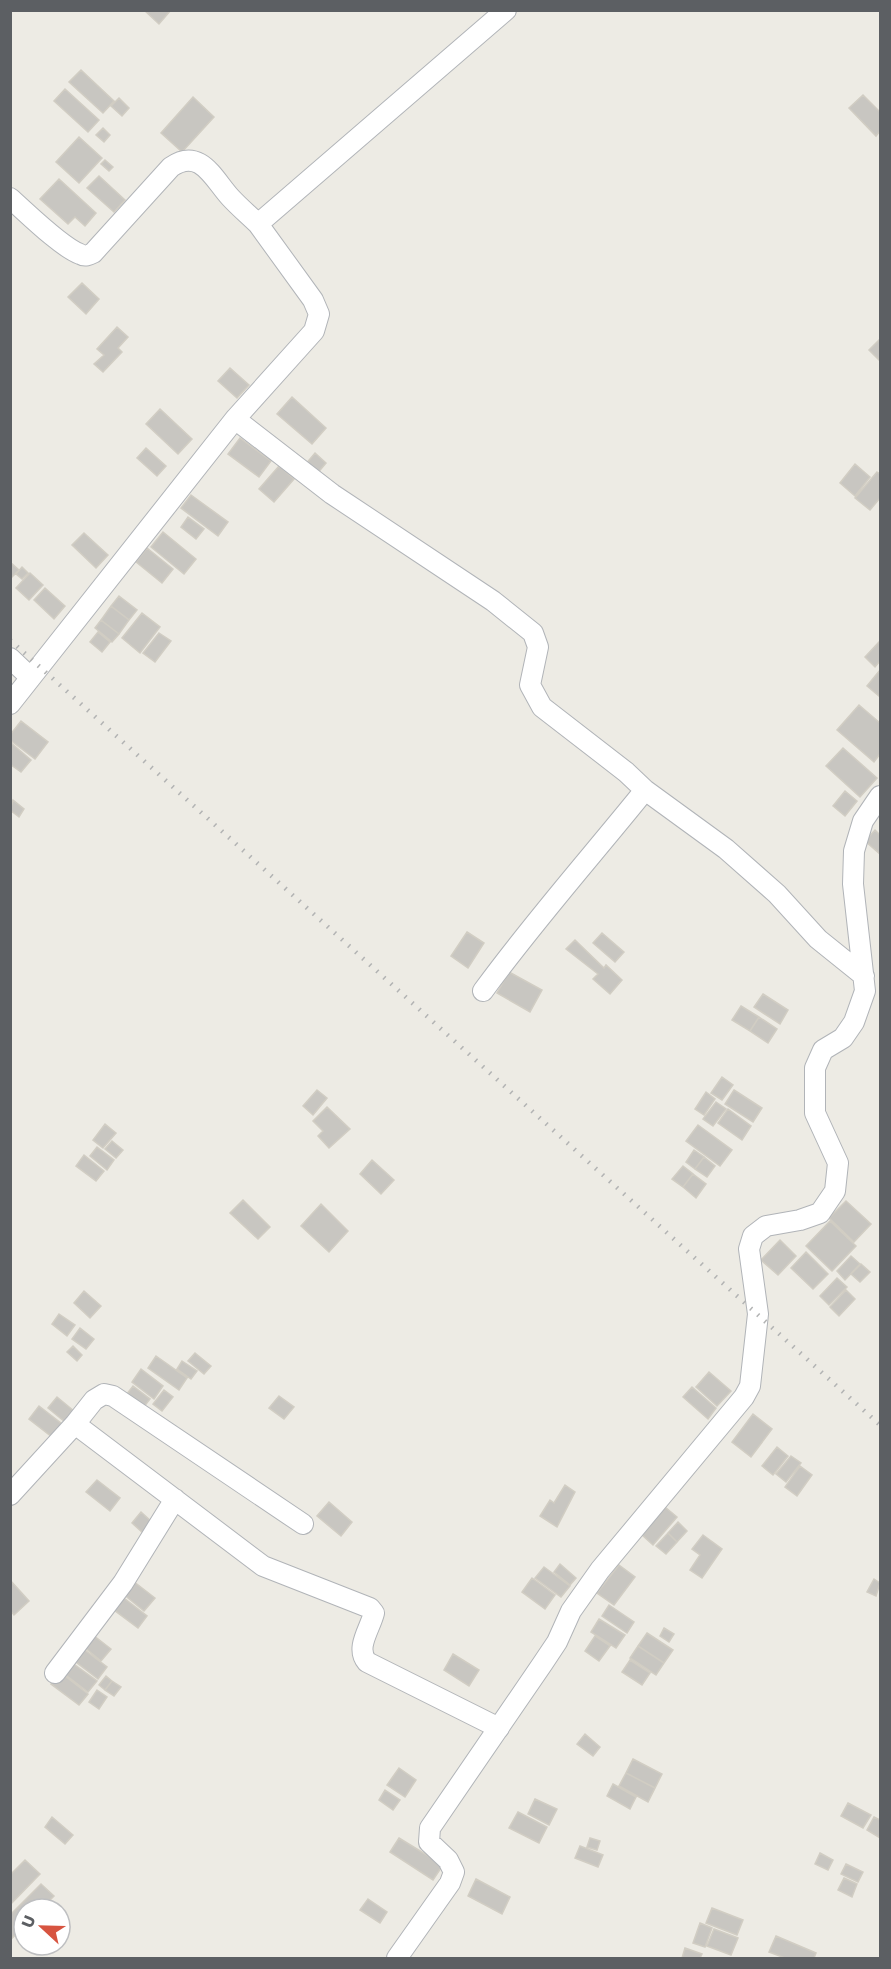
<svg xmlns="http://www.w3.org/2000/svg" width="891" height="1969" font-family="'Golos Text',sans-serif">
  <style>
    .building { fill: #c8c6c1; stroke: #d1cdc3; stroke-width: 1.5 }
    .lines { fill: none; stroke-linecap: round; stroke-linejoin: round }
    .minor-casing { stroke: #b1b4b8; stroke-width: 22 }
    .minor { stroke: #fff; stroke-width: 20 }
    .rail { stroke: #b2b3b3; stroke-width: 4.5; stroke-dasharray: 1.5 8; stroke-linecap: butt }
  </style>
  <rect width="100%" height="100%" fill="#edebe4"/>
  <path class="building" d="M144,10H171L159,24Z
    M81,70L114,101L103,113L69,82Z
    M65,89L99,120L88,132L54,101Z
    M863,95L880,112V131L876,136L849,108Z
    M193,97L214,117L182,152L161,133Z
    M119,98L129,108L122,116L111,106Z
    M103,128L110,135L104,142L96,135Z
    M79,137L102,158L79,183L56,162Z
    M105,160L113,167L109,171L101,164Z
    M99,176L125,200L114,212L87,188Z
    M59,179L96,213L85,226L75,217L68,224L40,199Z
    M82,283L99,299L86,314L68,297Z
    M117,327L128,337L118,348L122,352L103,372L94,364L104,355L97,349Z
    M880,339V361L869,350Z
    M230,368L249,385L237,398L218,381Z
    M292,397L326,428L312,444L277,414Z
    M160,409L192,439L178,454L146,424Z
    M240,438L271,461L259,477L228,454Z
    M146,448L166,466L157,476L137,458Z
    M315,453L326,463L316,475L305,465Z
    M855,464L870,477L855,496L840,483Z
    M279,466L294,479L274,502L259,489Z
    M877,472L880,474V498L870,510L855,498Z
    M191,495L228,522L218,536L181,508Z
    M188,517L204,529L196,539L181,527Z
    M163,532L196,559L184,574L151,547Z
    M84,533L108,555L96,568L72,545Z
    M147,548L173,569L162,583L136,562Z
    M10,562L19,570L10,579Z
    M22,567L28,573L22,579L16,574Z
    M30,573L43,585L29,600L16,588Z
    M45,588L65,606L54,619L34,600Z
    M119,596L137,610L129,620L111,606Z
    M111,606L129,620L119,634L101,620Z
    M142,613L160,627L140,653L122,638Z
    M101,620L119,634L112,642L95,628Z
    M98,632L110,642L102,652L90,642Z
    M159,633L171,641L155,662L143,653Z
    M880,641V661L875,667L865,657Z
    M880,670V697L867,686Z
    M859,705L880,723V754L874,762L837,730Z
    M21,721L48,742L35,759L10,740V735Z
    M10,742L31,760L21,772L10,764Z
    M843,748L877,778L860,797L826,766Z
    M845,791L857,801L845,816L833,806Z
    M13,800L24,809L19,817L10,810Z
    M875,830L880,835V854L865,841Z
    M467,932L484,943L468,968L451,956Z
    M602,933L624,952L615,962L593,943Z
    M575,940L604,968L606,965L622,980L610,994L593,979L598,974L566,949Z
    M509,972L542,990L530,1012L497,993Z
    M763,994L788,1010L780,1024L754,1007Z
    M741,1006L759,1017L750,1031L732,1020Z
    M759,1017L777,1029L768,1043L750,1031Z
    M722,1077L733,1085L722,1100L711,1093Z
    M317,1090L327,1098L313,1115L303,1106Z
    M734,1090L762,1108L753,1122L725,1104Z
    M706,1092L715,1099L704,1115L695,1109Z
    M716,1102L726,1109L713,1126L703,1119Z
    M327,1107L350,1129L329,1148L318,1136L323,1131L313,1121Z
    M728,1109L751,1126L742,1140L718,1123Z
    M105,1124L116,1133L103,1148L93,1140Z
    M698,1125L732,1150L720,1166L686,1141Z
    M112,1141L123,1150L116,1158L105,1149Z
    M97,1147L114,1160L107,1170L90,1156Z
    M694,1150L704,1157L695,1169L686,1162Z
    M84,1155L104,1171L96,1181L76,1166Z
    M704,1157L715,1166L707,1177L695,1169Z
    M372,1160L394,1180L381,1194L360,1174Z
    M683,1166L693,1174L683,1187L672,1179Z
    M693,1174L706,1184L696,1198L683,1187Z
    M243,1200L270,1227L258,1239L230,1213Z
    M846,1201L871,1224L854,1242L829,1218Z
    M321,1204L348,1231L329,1252L301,1226Z
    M830,1221L856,1246L832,1271L806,1246Z
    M780,1240L796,1256L778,1275L761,1260Z
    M806,1252L828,1274L813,1289L791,1268Z
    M851,1256L860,1264L845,1280L837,1271Z
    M861,1264L870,1272L860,1282L851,1274Z
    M837,1278L847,1287L829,1305L820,1296Z
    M846,1290L855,1299L839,1316L830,1307Z
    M84,1291L101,1306L90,1318L74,1303Z
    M59,1314L75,1325L67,1336L52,1324Z
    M80,1328L94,1339L86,1349L72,1339Z
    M73,1346L82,1355L77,1361L67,1352Z
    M195,1353L211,1366L204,1374L188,1361Z
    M156,1356L187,1378L179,1390L148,1368Z
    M182,1361L197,1371L191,1379L177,1369Z
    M141,1369L163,1386L154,1399L132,1382Z
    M709,1372L731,1391L717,1406L696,1387Z
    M133,1386L150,1399L143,1408L126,1395Z
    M692,1387L716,1408L708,1419L683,1397Z
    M164,1390L173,1397L162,1411L153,1404Z
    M279,1396L294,1407L284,1419L269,1408Z
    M57,1397L74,1411L65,1422L48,1408Z
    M39,1406L62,1424L52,1437L29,1419Z
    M753,1414L772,1429L751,1457L732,1442Z
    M777,1447L788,1456L773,1475L762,1466Z
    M791,1456L801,1463L786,1482L776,1474Z
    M800,1466L812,1475L797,1496L785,1487Z
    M97,1480L120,1498L110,1511L86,1492Z
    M565,1485L575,1492L557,1527L540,1516L550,1500L554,1503Z
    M329,1502L352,1522L341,1536L317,1516Z
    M665,1507L677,1517L653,1545L642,1535Z
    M141,1512L152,1522L143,1533L132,1523Z
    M678,1522L687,1531L677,1542L668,1533Z
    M668,1533L677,1542L666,1554L656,1546Z
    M703,1535L722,1549L702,1578L690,1570L700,1555L692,1549Z
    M560,1564L576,1578L570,1585L554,1572Z
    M619,1565L635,1577L614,1605L597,1593Z
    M544,1567L570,1586L561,1597L535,1578Z
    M532,1578L555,1595L545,1609L522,1592Z
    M874,1579L880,1583L876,1596L867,1592Z
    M10,1580L29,1601L14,1615L10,1610Z
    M133,1581L155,1598L144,1611L123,1594Z
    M120,1595L147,1616L138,1628L110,1607Z
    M609,1605L634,1622L627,1633L602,1616Z
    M599,1619L625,1635L616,1648L591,1632Z
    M664,1628L674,1634L669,1642L660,1636Z
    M647,1633L673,1650L664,1663L638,1646Z
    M93,1635L111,1649L101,1661L84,1647Z
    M595,1636L610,1646L599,1661L585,1651Z
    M638,1646L664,1663L656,1675L630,1658Z
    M81,1647L107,1667L98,1679L72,1659Z
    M453,1654L479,1670L469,1686L444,1670Z
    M630,1660L650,1673L642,1685L622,1672Z
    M71,1662L97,1681L88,1692L63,1673Z
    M60,1672L88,1694L79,1705L51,1684Z
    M106,1676L112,1681L105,1690L99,1685Z
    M112,1681L121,1687L114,1696L105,1690Z
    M97,1690L107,1697L99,1709L89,1702Z
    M585,1734L600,1747L593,1756L577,1744Z
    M633,1759L662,1774L655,1788L626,1773Z
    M399,1768L416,1780L405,1797L387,1785Z
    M626,1773L655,1788L648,1802L619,1786Z
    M613,1784L636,1797L630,1809L607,1796Z
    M385,1790L400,1800L393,1810L379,1800Z
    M535,1799L557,1809L549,1825L528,1814Z
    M848,1803L871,1815L863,1828L841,1816Z
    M518,1812L547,1827L539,1843L509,1828Z
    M52,1817L73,1835L65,1844L45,1827Z
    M874,1817L880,1820V1838L867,1830Z
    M399,1838L443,1865L433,1880L390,1852Z
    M590,1838L600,1841L597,1850L587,1847Z
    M580,1846L603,1855L598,1867L575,1858Z
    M820,1853L833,1860L828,1870L815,1864Z
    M25,1860L40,1874L10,1905V1875Z
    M846,1864L863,1872L858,1882L841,1874Z
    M844,1878L857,1884L852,1897L838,1890Z
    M476,1879L510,1897L502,1914L468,1896Z
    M41,1884L54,1896L41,1909H24V1927L10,1940V1915Z
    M368,1899L387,1912L380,1923L360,1910Z
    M712,1908L743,1920L737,1935L706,1923Z
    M700,1923L712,1928L705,1947L693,1943Z
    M714,1929L738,1938L731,1955L707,1946Z
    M776,1936L816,1953L814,1958H785L769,1952Z
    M685,1948L702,1954L700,1958H682Z"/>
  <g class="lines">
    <defs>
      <path id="minor" d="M10,198C26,212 61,247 80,254C85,257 89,255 93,253L171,167C200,147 213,178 230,197C239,207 249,215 258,224
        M235,419L332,494L493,601L533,633L538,647L530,685L542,707L626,772L645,790L726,849L777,894L818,939L864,976
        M10,658L30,677
        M10,704L235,419L314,331L319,314L313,300L258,224L506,10
        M483,991C534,921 591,857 645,790
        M75,1424L94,1400L104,1394L113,1396L303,1524
        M10,1495L75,1424L263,1566L370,1608L374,1613C370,1629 355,1648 367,1662L499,1728
        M55,1673L123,1583L175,1499
        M397,1958L450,1883L454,1872L448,1860L429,1842L430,1828L543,1663L557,1642L571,1611L600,1570L744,1397L750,1386L758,1314L749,1249L753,1236L766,1226L800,1220L820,1213L835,1191L838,1163L815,1113V1068L823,1050L843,1038L854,1022L865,991L853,884L854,851L863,821L880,796"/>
    </defs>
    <use href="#minor" class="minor-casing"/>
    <use href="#minor" class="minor"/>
    <path class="rail" d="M10,640L880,1425"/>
  </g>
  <rect width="891" height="1969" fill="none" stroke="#5c5f63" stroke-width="24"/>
  <g transform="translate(42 1927) rotate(292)"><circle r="28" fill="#ffffff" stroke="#bebfc1" stroke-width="1.5"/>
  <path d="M0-4.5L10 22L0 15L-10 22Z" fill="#d75440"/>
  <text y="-9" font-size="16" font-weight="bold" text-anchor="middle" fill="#5c5f63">U</text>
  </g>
</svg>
